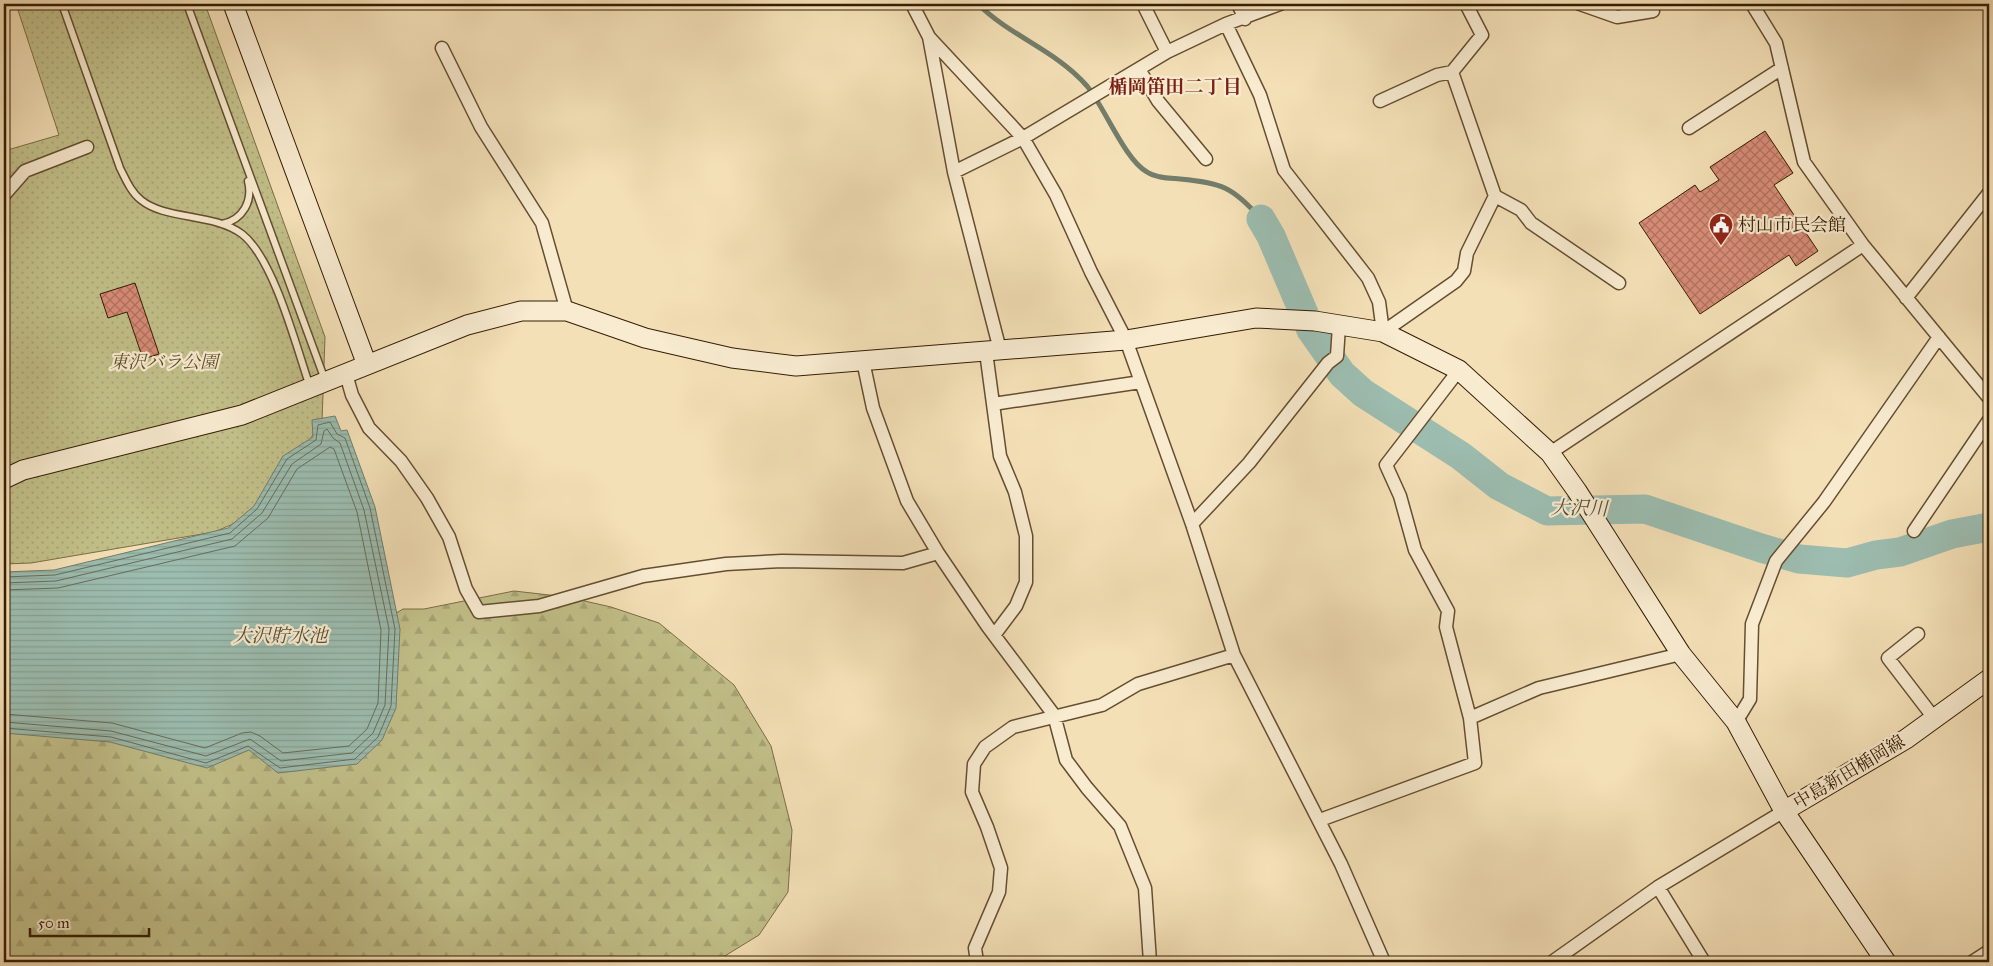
<svg xmlns="http://www.w3.org/2000/svg" width="1993" height="966" font-family="'IM FELL Great Primer','Noto Serif JP',serif">
  <style>
    .forest { fill: url(#forest-firs); stroke: #7c6e46 }
    .park { fill: url(#park-dots); stroke: #7c6e46 }
    .water { fill: url(#water-rules); stroke: #737d6a }
    .lines { fill: none; stroke-linecap: round; stroke-linejoin: round }
    .shore { stroke: #686d59; stroke-width: 1 }
    .stream { stroke: #737d6a; stroke-width: 5 }
    .river { stroke: #9cbdb0; stroke-width: 29 }
    .building { fill: url(#building-cross-hatch); stroke: #351d02 }
    .lane-casing { stroke: #654e2f; stroke-width: 9 }
    .street-casing { stroke: #654e2f; stroke-width: 15 }
    .secondary-casing { stroke: #351d02; stroke-width: 21 }
    .lane { stroke: #f8ebd0; stroke-width: 6 }
    .street { stroke: #f8ebd0; stroke-width: 12 }
    .secondary { stroke: #f8ebd0; stroke-width: 19 }
    .labels { text-anchor: middle; dominant-baseline: central; stroke-width: 4.5; stroke-linejoin: round; paint-order: stroke }
    .poi-label { font-size: 18px; fill: #351d02; stroke: #f8ebd0; text-anchor: start }
    .park-label { font-size: 18px; font-style: italic; fill: #5f4e2b; stroke: #f8ebd0 }
    .street-label { font-size: 18px; fill: #351d02; stroke: #f8ebd0 }
    .neighbourhood-label { font-size: 19px; font-weight: bold; fill: #7a1f14; stroke: #f8ebd0 }
    .water-label { font-size: 19px; font-style: italic; fill: #544d36; stroke: #f8ebd0 }
  </style>
  <defs>
    <pattern id="forest-firs" width="22" height="20" patternUnits="userSpaceOnUse" patternTransform="scale(1.25)"><rect width="22" height="20" fill="#c2c08a"/><path d="M5 1l3.5 6h-7zM16 11l3.5 6h-7z" fill="#a7a575"/></pattern>
    <pattern id="park-dots" width="8" height="8" patternUnits="userSpaceOnUse" patternTransform="scale(1.25)"><rect width="8" height="8" fill="#c2c08a"/><path d="M2 2h.1M6 6h.1" fill="none" stroke="#a7a575" stroke-width="1.8" stroke-linecap="round"/></pattern>
    <pattern id="water-rules" width="6" height="5" patternUnits="userSpaceOnUse" patternTransform="scale(1.25)"><rect width="6" height="5" fill="#9cbdb0"/><path d="M0 2.5h6" fill="none" stroke="#87a296"/></pattern>
    <pattern id="building-cross-hatch" width="8" height="8" patternUnits="userSpaceOnUse" patternTransform="scale(1.25)"><rect width="8" height="8" fill="#d88c77"/><path d="M0 0l8 8M0 8l8-8" fill="none" stroke="#b0725f"/></pattern>
  </defs>
  <rect width="100%" height="100%" fill="#f4e0b7"/>
  <filter id="stains"><feTurbulence type="fractalNoise" baseFrequency=".004" numOctaves="4"/><feColorMatrix values="0 0 0 0 .2 0 0 0 0 .09 0 0 0 0 .02 0 0 0 .5 -.17"/></filter>
  <radialGradient id="worn" r=".72"><stop offset=".6" stop-color="#630" stop-opacity="0"/><stop offset="1" stop-color="#630" stop-opacity=".3"/></radialGradient>
  <path class="forest" d="M514,591L567,597L611,607L659,623L734,685L771,746L792,830L788,892L759,935L715,962H4V716L347,642L403,609H424Z"/>
  <path class="park" d="M16,4H205L325,337L322,422L257,514L214,532L31,563L4,564V151L59,135Z"/>
  <path class="water" d="M335,416L341,431L347,430L375,507L400,629L396,708L382,740L357,764L278,773L249,750L207,768L110,742L4,733V572L54,570L228,528L254,506L283,456L313,437L312,420Z"/>
  <g class="lines">
    <path class="shore" d="M4,577L55,575L230,533L257,509L287,459L316,440L318,425L330,422L337,434L345,438L370,508L395,629L391,706L378,737L355,759L280,768L248,746L206,763L111,737L4,728
      M4,583L56,581L232,539L262,513L292,464L321,444L324,431L327,429L333,438L340,443L364,510L389,629L385,705L373,733L352,753L281,761L250,739L206,756L111,731L4,722
      M4,590L58,588L235,546L268,518L297,469L330,447L334,449L357,512L381,630L378,703L367,729L349,746L283,753L260,736L251,732L242,733L205,748L112,723L4,714"/>
    <path class="stream" d="M978,4C1010,36 1057,51 1087,86C1105,108 1125,160 1147,172C1156,178 1169,178 1180,179C1222,183 1233,187 1261,219"/>
    <path class="river" d="M1261,219L1271,236L1311,330L1342,374L1363,393L1461,456L1499,486L1547,511L1645,509L1761,548L1799,559L1847,563L1876,555L1900,552L1952,534L1989,527"/>
  </g>
  <path class="building" d="M1765,131L1793,173L1774,185L1818,251L1796,266L1789,255L1700,314L1639,223L1695,185L1700,192L1719,180L1710,167Z
    M135,283L159,354L143,359L127,312L108,318L100,294Z"/>
  <g class="lines">
    <defs>
      <path id="lane" d="M62,4L120,168C126,180 131,192 141,200C165,220 214,213 242,234C274,259 296,346 310,387
        M187,4L325,380
        M222,224C243,220 253,201 248,181"/>
      <path id="street" d="M912,4L929,37L954,172L1000,350
        M1143,4L1167,52
        M1238,4L1245,19
        M1580,4L1617,17L1653,11L1649,4
        M1752,4L1776,43L1804,162L1863,245L1989,398
        M1226,24L1260,95L1284,170L1368,278L1379,302L1383,332L1456,281L1464,271L1467,253L1495,196L1452,72L1482,35L1466,4
        M929,37L1023,138L1056,195L1091,272L1126,340L1192,524L1234,655L1341,864L1384,962
        M442,48L481,127L542,223L567,311
        M1139,69L1158,101L1206,159
        M1380,101L1437,75L1452,72
        M1689,128L1782,68
        M954,172L1023,138L1167,52L1226,24L1280,4
        M4,195L25,171L87,147
        M1495,196L1521,210L1531,223L1619,283
        M1906,298L1989,193
        M986,352L1000,456L1015,492L1026,536V582L1016,606L995,634
        M863,361L873,408L907,501L938,553L988,627L1054,715L1066,760L1087,788L1120,826L1145,888L1150,962
        M346,374L352,395L369,428L401,461L427,498L449,537L466,589L479,612L539,606L643,576L726,564L782,561L903,563L938,553
        M993,404L1141,382
        M1550,453L1863,245
        M1192,524L1249,463L1328,363L1337,356L1339,326
        M1914,531L1989,420
        M1918,634L1888,658L1934,718
        M1470,718L1539,688L1681,654
        M1736,722L1750,699L1752,624L1776,561L1824,502L1939,337
        M1320,820L1475,763L1470,718L1446,627L1448,611L1415,550L1400,496L1386,465L1459,370
        M1658,887L1704,962
        M977,962L975,948L999,892L1001,868L987,827L972,792L974,764L985,747L1013,727L1102,705L1138,684L1234,655
        M1552,962L1658,887L1784,811
        M1972,962L1989,951"/>
      <path id="secondary" d="M233,4L367,365
        M4,479L23,470L242,415L467,325L521,311H567L645,338L732,358L796,366L1126,340L1256,318L1315,321L1383,332L1459,370L1550,453L1577,491L1681,654L1736,722L1784,811L1886,962
        M1784,811L1906,739L1989,679"/>
    </defs>
    <use href="#lane" class="lane-casing"/>
    <use href="#street" class="street-casing"/>
    <use href="#secondary" class="secondary-casing"/>
    <use href="#lane" class="lane"/>
    <use href="#street" class="street"/>
    <use href="#secondary" class="secondary"/>
  </g>
  <defs>
    <symbol id="civic-pin" viewBox="-11 -11 22 30"><path d="M0 17L-7.5 6A9.5 9.5 0 1 1 7.5 6Z" fill="#8f2418" stroke="#f8ebd0"/><path d="M-.6-6.5H3V-4.5H.6V-3L4-1V1h2V6H-6V1h2V-1L-.6-3ZM-1.2 2.5V6h2.4V2.5Z" fill="#fff"/></symbol>
  </defs>
  <g fill-rule="evenodd">
    <use href="#civic-pin" x="1707" y="211" width="28" height="38"/>
  </g>
  <g class="labels">
    <g class="poi-label">
      <text x="1738" y="225">村山市民会館</text>
    </g>
    <g class="park-label">
      <text x="164" y="362">東沢バラ公園</text>
    </g>
    <g class="street-label">
      <text transform="translate(1849 772) rotate(-31)">中島新田楯岡線</text>
    </g>
    <g class="neighbourhood-label">
      <text x="1175" y="86">楯岡笛田二丁目</text>
    </g>
    <g class="water-label">
      <text transform="translate(1579 508) rotate(1)">大沢川</text>
      <text x="280" y="635">大沢貯水池</text>
    </g>
  </g>
  <rect width="1993" height="966" fill="none" stroke="#f4e0b7" stroke-width="20"/>
  <rect x="5" y="5" width="1983" height="956" fill="none" stroke="#351d02" stroke-width="2.5"/>
  <rect x="10" y="10" width="1973" height="946" fill="none" stroke="#351d02"/>
  <path d="M30 928v8h119v-8" fill="none" stroke="#351d02" stroke-width="2.5"/>
  <text x="38" y="928" font-size="15" fill="#351d02" stroke="#f8ebd0" stroke-width="4" paint-order="stroke">50 m</text>
  <rect width="100%" height="100%" filter="url(#stains)"/>
  <rect width="100%" height="100%" fill="url(#worn)"/>
</svg>
